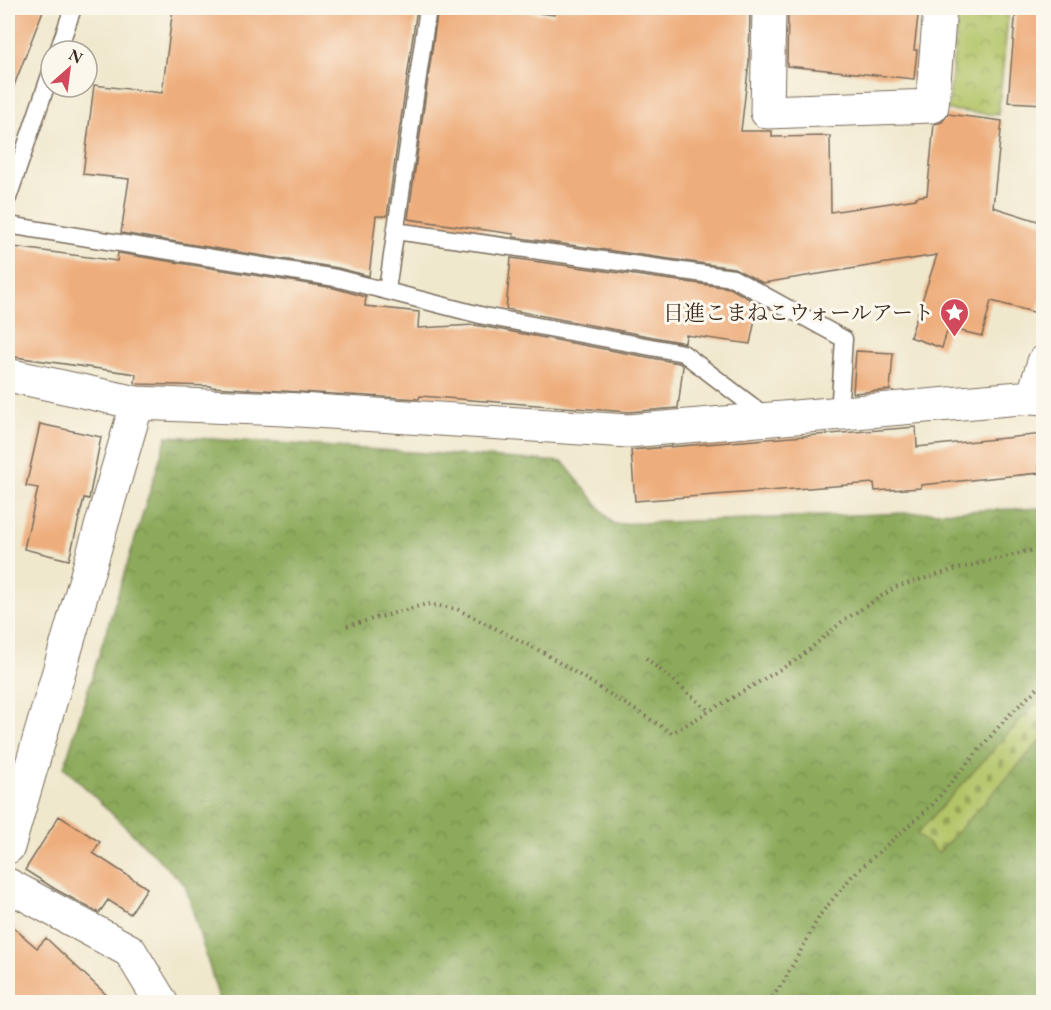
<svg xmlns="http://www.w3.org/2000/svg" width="1051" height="1010" font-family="'EB Garamond','Noto Serif JP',serif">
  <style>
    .forest { fill: url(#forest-crowns); stroke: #646a3d; stroke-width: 1.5 }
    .cemetery { fill: url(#cemetery-stones); stroke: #767743; stroke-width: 1.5 }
    .park { fill: url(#park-crowns); stroke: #767743; stroke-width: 1.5 }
    .building { fill: #eead7b }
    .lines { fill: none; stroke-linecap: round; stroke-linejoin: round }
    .lane-casing { stroke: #7a6c5b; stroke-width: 19 }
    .street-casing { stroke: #7a6c5b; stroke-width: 35 }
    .path { stroke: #7a6c5b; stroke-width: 4; stroke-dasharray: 1.5 4.5; stroke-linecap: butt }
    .lane { stroke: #fff; stroke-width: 16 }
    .street { stroke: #fff; stroke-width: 33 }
    .labels { text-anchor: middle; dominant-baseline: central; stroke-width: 6; stroke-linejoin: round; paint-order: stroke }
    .poi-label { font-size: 21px; fill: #3b2a1e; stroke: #fbf7ec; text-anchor: end }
  </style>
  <defs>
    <pattern id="forest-crowns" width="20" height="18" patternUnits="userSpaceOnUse" patternTransform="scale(1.5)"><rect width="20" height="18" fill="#8daa5c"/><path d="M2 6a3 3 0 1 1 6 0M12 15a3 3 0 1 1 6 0" fill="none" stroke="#748b4b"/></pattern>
    <pattern id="cemetery-stones" width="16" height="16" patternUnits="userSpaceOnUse" patternTransform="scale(1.5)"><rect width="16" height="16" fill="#b2c468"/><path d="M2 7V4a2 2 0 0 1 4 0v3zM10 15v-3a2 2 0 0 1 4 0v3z" fill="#929f55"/></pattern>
    <pattern id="park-crowns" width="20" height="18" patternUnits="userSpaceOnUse" patternTransform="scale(1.5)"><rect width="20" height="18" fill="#b2c468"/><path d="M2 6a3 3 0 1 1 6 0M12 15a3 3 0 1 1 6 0" fill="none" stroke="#929f55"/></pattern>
  </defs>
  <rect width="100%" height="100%" fill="#fbf7ec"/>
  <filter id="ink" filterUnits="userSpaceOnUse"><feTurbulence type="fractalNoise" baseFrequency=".0167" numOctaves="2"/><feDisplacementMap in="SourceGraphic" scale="12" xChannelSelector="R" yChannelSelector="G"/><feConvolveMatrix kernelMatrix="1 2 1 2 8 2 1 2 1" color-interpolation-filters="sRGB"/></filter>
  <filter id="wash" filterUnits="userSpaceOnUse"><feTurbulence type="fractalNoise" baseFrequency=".008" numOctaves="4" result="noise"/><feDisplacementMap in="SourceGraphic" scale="24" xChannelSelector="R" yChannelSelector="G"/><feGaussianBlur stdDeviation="1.35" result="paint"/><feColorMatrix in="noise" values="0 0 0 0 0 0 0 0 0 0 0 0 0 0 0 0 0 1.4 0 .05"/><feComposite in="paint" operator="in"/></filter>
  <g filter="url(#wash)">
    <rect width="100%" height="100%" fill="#f0e8cd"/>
    <path class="forest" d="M167,436L563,462L613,524L1043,508V1002H220L185,885L64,767Z"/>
    <path class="cemetery" d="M1043,695V738L938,853L917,834Z"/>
    <path class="park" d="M959,8H1009L998,115L948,110Z"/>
    <g id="blocks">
      <path class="building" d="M8,8H44L10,96L8,95Z
        M173,8H417L387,216H376L369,276L338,268L121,233L129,179L83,174L94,85L162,93Z
        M438,8H497L554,15V8H750L749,62L741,131H772V137L830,136L831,212L916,199V197L927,195L934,124L942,122L948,114L1002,121L993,207L1044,223V289L1037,313L991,301L982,336L948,328L942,348L910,337L937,255L763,283L734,268L513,237L514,234L408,219Z
        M788,8H919L914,50H917L914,79L787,66Z
        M1016,8H1044V104L1008,102Z
        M14,247L117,261L118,253L334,288L366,297L365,306L419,312L418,328L475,325L679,363L683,366L678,408L628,412L420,396L419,399L211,387V386L139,384L135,383L136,374L8,356V292Z
        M511,258L730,288L758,304L750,344L686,335L685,343L506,309Z
        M856,351L893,353L890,390L853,393Z
        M40,424L101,437L89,499L84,498L69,560L24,549L38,488L26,486Z
        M916,427L917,447L1044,434V466L1039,467L1040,473L921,485V488L875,491L874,483L635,501L631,450Z
        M59,816L100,842L93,853L147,888L130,914L108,900L99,913L55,889L25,870Z
        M8,923L37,948L46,938L114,1002H8Z"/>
    </g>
  </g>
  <g filter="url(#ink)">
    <use href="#blocks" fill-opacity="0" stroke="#7a6c5b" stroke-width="1.5"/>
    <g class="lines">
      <defs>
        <path id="lane" d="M58,51L73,8
          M8,198L51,72
          M8,225L336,278L484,316L683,353L768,418
          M395,231L733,278L844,339L839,414
          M387,290L428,8"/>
        <path id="street" d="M769,8L767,112L932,106L940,8
          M8,375L137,403L283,409L628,431L1033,397L1044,398
          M1033,397L1044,362
          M8,847L137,403
          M8,885L130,951L161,1002"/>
      </defs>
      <use href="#lane" class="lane-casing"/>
      <use href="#street" class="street-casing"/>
      <path class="path" d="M347,626L427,604L457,609L544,653L672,733L798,659L844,620L896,587L953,570L1044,547
        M646,658L708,710
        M769,1002L784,981L820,915L852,876L932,805L1008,716L1044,682"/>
      <use href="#lane" class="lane"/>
      <use href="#street" class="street"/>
    </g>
  </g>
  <defs>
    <symbol id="sight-pin" viewBox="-11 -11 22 30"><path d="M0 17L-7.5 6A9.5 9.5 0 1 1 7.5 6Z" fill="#d1495b" stroke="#fbf7ec"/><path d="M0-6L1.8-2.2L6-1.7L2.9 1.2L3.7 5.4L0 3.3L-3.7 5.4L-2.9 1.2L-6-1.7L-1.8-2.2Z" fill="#fff"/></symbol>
  </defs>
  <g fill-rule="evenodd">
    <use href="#sight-pin" x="938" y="296" width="33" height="45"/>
  </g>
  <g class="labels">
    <g class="poi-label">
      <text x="934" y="312">日進こまねこウォールアート</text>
    </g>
  </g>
  <rect width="1051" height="1010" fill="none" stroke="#fbf7ec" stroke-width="30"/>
  <g transform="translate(69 69) rotate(28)"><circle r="28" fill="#fbf7ec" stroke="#aea59a" stroke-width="1.5"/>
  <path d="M0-4.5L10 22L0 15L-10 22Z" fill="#d1495b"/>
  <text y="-9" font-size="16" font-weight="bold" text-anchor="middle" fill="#3b2a1e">N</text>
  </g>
</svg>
